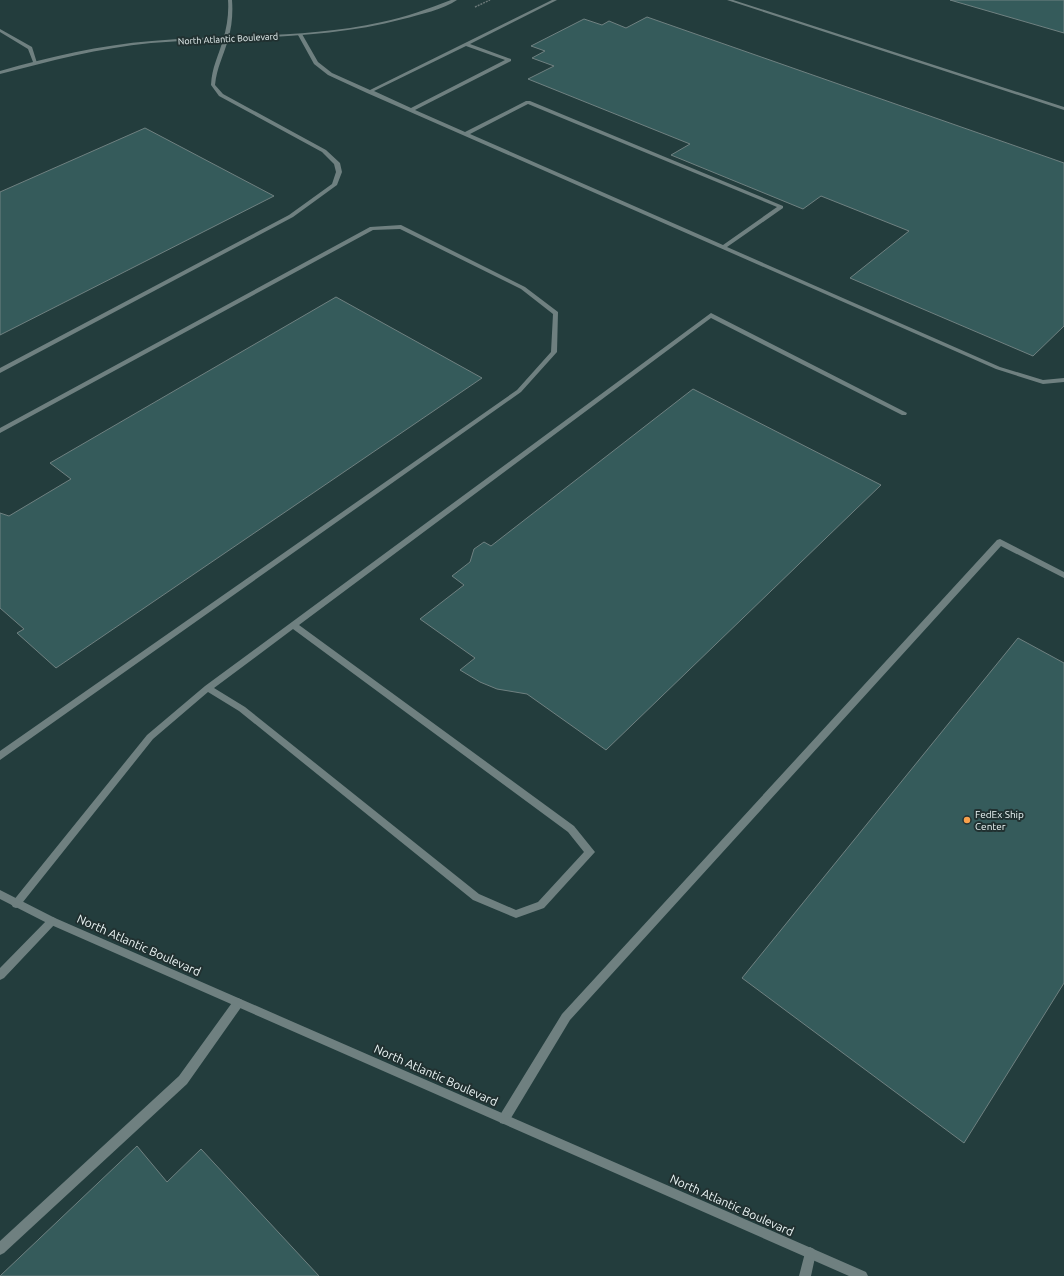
<svg xmlns="http://www.w3.org/2000/svg" width="1064" height="1276" font-family="Ubuntu,sans-serif">
  <style>
    .built { fill: #233d3d }
    .building { fill: #355b5b; stroke: #6f8181 }
    .lines { fill: none; stroke-linecap: round; stroke-linejoin: round }
    .path { stroke: #6a7878; stroke-width: 1.5; stroke-dasharray: 2 1; stroke-linecap: butt }
    .service { fill: #6f8080; fill-rule: evenodd }
    .minor { fill: #6f8080; fill-rule: evenodd }
    .poi-dot { fill: #f8a04b; stroke: #213131; stroke-width: 1.5 }
    .labels { text-anchor: middle; dominant-baseline: central; stroke-width: 4; stroke-linejoin: round; paint-order: stroke }
    .far-street-label { font-size: 9px; fill: #ecf6f6; stroke: #213131 }
    .poi-label { font-size: 10px; fill: #ecf6f6; stroke: #213131; text-anchor: start }
    .near-street-label { font-size: 12px; fill: #ecf6f6; stroke: #213131 }
  </style>
  <rect width="100%" height="100%" fill="#213131"/>
  <path class="built" d="M0,0H1064V1276H0Z"/>
  <path class="building" d="M950,0H1064V33Z
    M647,17L1064,163V326L1033,356L850,278L909,231L821,196L803,209L671,155L690,144L528,79L554,66L532,58L545,51L531,46L584,19L602,25L609,21L626,28Z
    M145,128L274,196L0,335V192Z
    M336,297L482,378L56,668L17,633L24,629L0,608V513L9,516L71,479L50,463Z
    M693,389L881,485L606,750L527,694L497,689L480,682L460,670L475,658L420,619L464,585L452,576L470,562L474,549L484,542L491,546Z
    M1018,638L1064,663V983L964,1143L742,978Z
    M137,1146L167,1182L201,1149L319,1276H0Z"/>
  <g class="lines">
    <path class="path" d="M475,7L490,0"/>
    <path class="service" d="M228,0H232C233,13 232,27 228,40C223,57 217,67 215,85L223,94L326,150L340,163L342,172L337,185L293,217L0,373V368L289,215L332,184L336,172L334,164L322,152L219,96L211,85C212,67 218,57 223,40C227,27 229,13 228,0Z
      M552,0H557L470,44L511,59V61L415,110L465,132L526,101H530L783,206V208L727,247L1000,367L1043,380L1064,378V382L1043,384L996,369L367,93L328,75L314,64L298,35L302,34L318,62L332,73L370,90ZM466,46L505,60L411,108L374,91ZM528,104L777,207L723,245L470,134Z
      M727,0H733L1064,107V110Z
      M0,29L32,47L37,63L33,62L28,49L0,32Z
      M401,225L525,287L558,312L557,352L521,392L0,760V751L517,390L551,352L553,314L521,289L400,229L373,230L0,433V428L370,227Z
      M711,313L907,413L906,415H902L711,318L299,625L574,826L595,852L544,908L516,918L473,900L239,711L208,692L153,739L19,907L16,908L13,907L11,904L13,901L147,735L205,686ZM293,629L568,832L584,852L538,902L516,910L479,894L245,707L214,688Z
      M1000,539L1064,572V578L1001,546L570,1020L508,1123L504,1124L500,1123L499,1119L500,1115L562,1014L997,540Z
      M52,917L55,918L57,921L55,924L4,978L0,980V968L49,918Z
      M238,998L242,1000L243,1003L242,1006L187,1084L4,1253L0,1255V1241L179,1076L234,1000Z
      M810,1247L814,1249L816,1253L811,1276H799L806,1249Z"/>
    <path class="minor" d="M451,0H457C444,9 419,15 403,19C321,41 235,36 151,43C99,48 50,61 0,74V71C49,57 100,45 152,41C228,34 306,39 382,22C406,17 428,9 451,0Z
      M0,890L55,918L866,1272L868,1276H849L49,924L0,899Z"/>
  </g>
  <circle class="poi-dot" cx="967" cy="820" r="4"/>
  <g class="labels">
    <g class="far-street-label">
      <text transform="translate(228 39) rotate(-3)">North Atlantic Boulevard</text>
    </g>
    <g class="poi-label">
      <text x="975" y="814">FedEx Ship<tspan x="975" dy="12">Center</tspan></text>
    </g>
    <g class="near-street-label">
      <text transform="translate(139 945) rotate(24)">North Atlantic Boulevard</text>
      <text transform="translate(436 1075) rotate(24)">North Atlantic Boulevard</text>
      <text transform="translate(732 1205) rotate(24)">North Atlantic Boulevard</text>
    </g>
  </g>
</svg>
